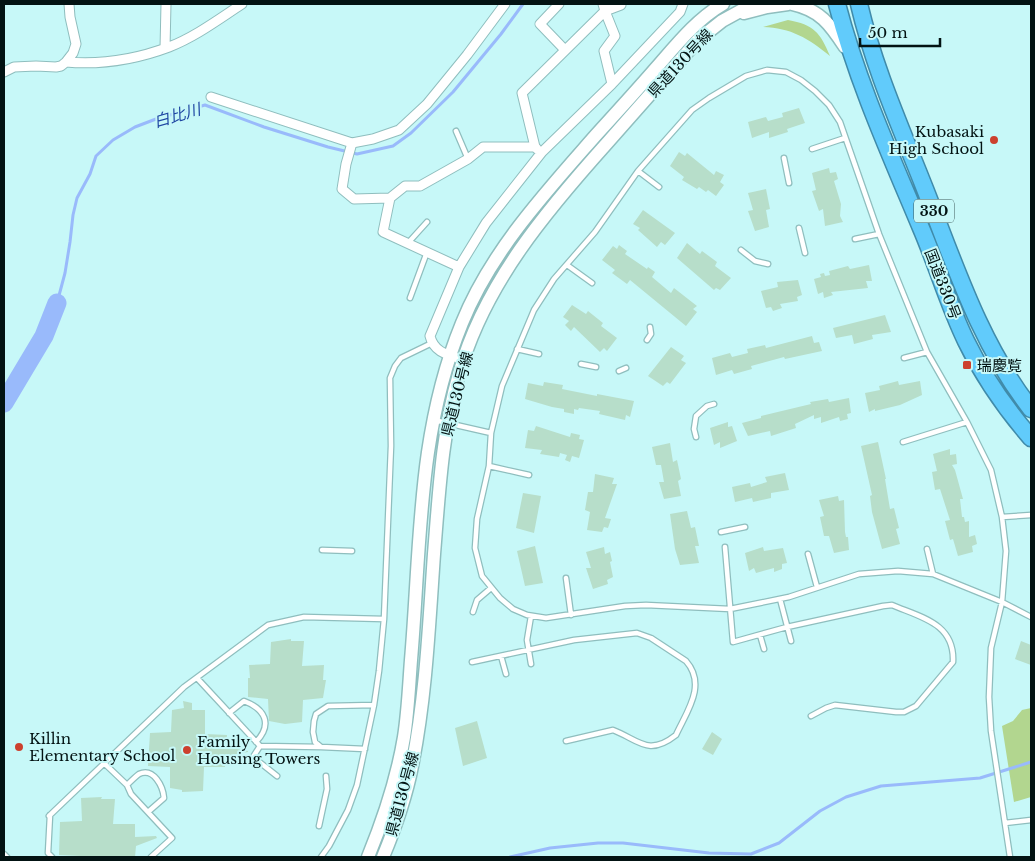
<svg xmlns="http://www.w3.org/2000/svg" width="1035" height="861" font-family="'Libre Baskerville','Noto Sans JP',serif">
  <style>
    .green { fill: #b2d68f }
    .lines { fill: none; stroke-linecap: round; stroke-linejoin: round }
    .stream { stroke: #99bafb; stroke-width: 3 }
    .river { stroke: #99bafb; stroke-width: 19 }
    .building { fill: #b7deca }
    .lane-casing { stroke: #8fbebe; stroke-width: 7 }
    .street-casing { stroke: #8fbebe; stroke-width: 11 }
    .secondary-casing { stroke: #8fbebe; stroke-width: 15 }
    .highway-casing { stroke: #408baa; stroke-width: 19 }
    .lane { stroke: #fff; stroke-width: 4.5 }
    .street { stroke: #fff; stroke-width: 9 }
    .secondary { stroke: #fff; stroke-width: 12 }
    .highway { stroke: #61cbfb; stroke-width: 16 }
    .poi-dot { fill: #cc402e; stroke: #c7f8f8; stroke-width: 2 }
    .labels { text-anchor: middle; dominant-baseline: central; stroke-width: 4; stroke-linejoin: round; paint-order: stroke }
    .shield { fill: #c7f8f8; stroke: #3e5858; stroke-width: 1 }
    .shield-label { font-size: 14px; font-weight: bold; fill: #031313 }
    .street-label { font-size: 15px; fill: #031313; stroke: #c7f8f8 }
    .poi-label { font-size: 15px; fill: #031313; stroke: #c7f8f8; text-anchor: start }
    .water-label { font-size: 16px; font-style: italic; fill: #1e46a2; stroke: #c7f8f8 }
  </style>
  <rect width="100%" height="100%" fill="#c7f8f8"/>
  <path class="green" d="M788,20C814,25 820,32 830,56C808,38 791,28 763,27Z
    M1031,708V797L1014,802L1002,726L1013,721L1022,710Z"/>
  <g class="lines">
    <path class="stream" d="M57,303L65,273L70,242L73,215L77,198L90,174L96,156L113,140L135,127L156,119L205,105L264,127L328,147L357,154L393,146L411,133L453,92L501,34L523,4
      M510,857L550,848L598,843H623L709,853L751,854L779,843L820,811L846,797L881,786L980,778L1031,762"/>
    <path class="river" d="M4,403L44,336L57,303"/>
  </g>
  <path class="building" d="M799,108L805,123L787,129L788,132L769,138V132L752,138L748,122L766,117L768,121L783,117L782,113Z
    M679,152L685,156L687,153L714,175L716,171L724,175L720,182L724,185L716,196L708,190L706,192L699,187L697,189L682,180L684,177L670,166Z
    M829,168L830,173L836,172L838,179L834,181L841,204L840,216L843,222L825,226L823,209L819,211L812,191L816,190L812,173Z
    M766,189L770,209L766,210L769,227L755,231L748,211L753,210L748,193Z
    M643,210L675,233L665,245L661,242L657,247L638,230L640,228L633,224Z
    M687,243L700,254L702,251L717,262L715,266L731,278L720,290L716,288L714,290L677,258Z
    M619,245L627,251L625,254L647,269L648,267L655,272L652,277L671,293L674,288L697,306L693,309L697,312L686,326L630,280L627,284L612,273L615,270L602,260L613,246L617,249Z
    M869,265L872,281H866L868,288L831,292L833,295L824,298L823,292L818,294L814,279L821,277L820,274L824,273L825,276L830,275L829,271L848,266L850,269Z
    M798,280L802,295L797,297L798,301L780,304L782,308L773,311L771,307L766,308L761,291L778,287L777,282Z
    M572,305L586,314L588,311L603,323L601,326L617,338L607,351L604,348L600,352L574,327L571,331L565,325L569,321L563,317Z
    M885,315L891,332L872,335L873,339L854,344L852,335L836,338L833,328Z
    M812,336L814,343L819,342L822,351L785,359L784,357L751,366L752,369L734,374L732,370L716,375L712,358L730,353L732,357L748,353L747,349L765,345L766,348Z
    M671,347L684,356L681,360L686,363L670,384L667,382L663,386L648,376Z
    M898,381L899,385L920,381L922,395L900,405L875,411V409L869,412L865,393L880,390L879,386Z
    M544,382L563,385L562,389L597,396V394L634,401L630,417L626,415L625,420L599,414L600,411L579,408L578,410L574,409V414L564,412V409L552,407L525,399L528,383L543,386Z
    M849,398L851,413L847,414L848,419L840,421L839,417L821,423V417L814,419V415L795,424L796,428L771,436L770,431L748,436L742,423L761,418V416L811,404L810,402L828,399L829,402Z
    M728,422V427L732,426L737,441L720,448V442L714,445L710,428Z
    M536,426L570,437L571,433L580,435L579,439L584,440L579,458L572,456L570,462L565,460L567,455L560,453L559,457L540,454L542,450L525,448L528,430L534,431Z
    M878,442L886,479H885L890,509L894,508L899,528L896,529L900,544L882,549L872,512L870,496L872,495L861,446Z
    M670,443L673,462L677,460L681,479L678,481L681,496L664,499L659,482H664L661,465H656L652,447Z
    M950,449V455L956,454L957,464L952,465L955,470L963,499H960L962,517H964L965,522L969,521V537L975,535L977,544L972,546L973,552L958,556L953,539L950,540L945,521L950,520L940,489L935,490L932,472L937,471L933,454Z
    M785,473L789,490L771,493V498L753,502L752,498L735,502L732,487L750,483L751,487L767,482L765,477Z
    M595,474L614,478L612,484H617L605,518L611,519L608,528L604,527L602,532L587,530L590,512L585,510L588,492H593Z
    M523,493L541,496L534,533L516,528Z
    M838,496L839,501L844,500L845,532L846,537H848L849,550L834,553L829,536H824L820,517L824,516L819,500Z
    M687,511L691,528L695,527L699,546H695L699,563L680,565L675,549L670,514Z
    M535,546L543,583L525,586L517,551Z
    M604,547L605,554L610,552L612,561L610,562L613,577L607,580L608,584L593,589L586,568H591L586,552Z
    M763,547L764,551L783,548L787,563L782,564V569L774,572V568L756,573L754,568L749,571L745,553Z
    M291,639V641H304L302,666L324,665L323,680H326L323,698L303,700L302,722L285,724L269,721L268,699L248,697V678H250L249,665L270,664L271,642Z
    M1021,641L1031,645V665L1015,659Z
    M183,701L192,703V710H205V734L227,735L226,747L248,751V752L225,756V767H204L203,791L182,792V790L170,788V767L148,766L150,733L171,732L172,710L184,708Z
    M477,721L487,758L463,766L455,728Z
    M712,732L722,739L713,755L702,749Z
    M102,797L101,799H115L113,824H135V837L156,836L157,838L136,846L135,857H80V856L59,855L60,822L82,821L81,798Z"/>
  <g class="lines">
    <defs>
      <path id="lane" d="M456,131L468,159
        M812,149L845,138
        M784,158L789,183
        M638,171L659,187
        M799,228L805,253
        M855,239L879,234
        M408,243L427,222
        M741,250L755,261L768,264
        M567,265L592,283
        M410,298L427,252
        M647,340L651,334L650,327
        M517,349L539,354
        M904,358L927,352
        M581,364L596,367
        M619,371L626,368
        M434,420L491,433
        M696,437L694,429L696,416L707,406L714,404
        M903,442L967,422
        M489,466L529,475
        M1002,517L1031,515
        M721,532L745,527
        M725,547L733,642L787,627L883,606L892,605C920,617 955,623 953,662L916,706L904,712H896L835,705L826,708L811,716
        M927,549L933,574
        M322,550L352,551
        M808,554L817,587
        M566,578L571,615
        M780,599L791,641
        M473,612L477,600L491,588
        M531,616L527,640L531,664
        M760,635L764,649
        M501,656L506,674
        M472,662L574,640L637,633L651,638L686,661C707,685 687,711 676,735C648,757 639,740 613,730L566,741
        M197,678L260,746L321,747
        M229,713L244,701C265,709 273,724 256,742
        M260,746L253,757L277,776
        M365,749L321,747L315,742L313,732L314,721L316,714L328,706L374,705
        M104,763L127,785L131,794L172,838L151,857
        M127,785C131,781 135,777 139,774C154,767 163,787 164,798L148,812
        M50,815L48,853L52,857
        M49,816L184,687L268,625L304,617L384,619
        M1005,823L1031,820
        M319,826L327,789L326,776
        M4,854L7,857
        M321,857L329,846L348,810L357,785L374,705L379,671L384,619L391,446L390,378L395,366L401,358L432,343
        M1010,857L991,731L989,697L991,648L1002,602L1006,551L1002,517L991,470L967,422L927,352L879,234L840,122L829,105L815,91L801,80L786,72L767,70L746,76L709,98L692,110L638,171L595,232L554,279L534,310L502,386L491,433L489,466L477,519L475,548L482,576L500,598L513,609L527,615L546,618L625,606L646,605L730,609L789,597L859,574L898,571L933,574L1002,602L1031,617"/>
      <path id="street" d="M559,4L540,24L565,50
        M603,4L605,11L621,5
        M165,48L166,4
        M66,62C100,65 137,59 169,47C195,37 219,19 242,4
        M4,72L14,67L36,66L56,67L61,66L66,62L73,53L76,44L70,17L69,4
        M211,97L352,143
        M537,149L535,147L522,93L605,11L615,36L604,51L612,84
        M390,198L354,199L342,189L346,164L352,143L373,139L399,130L427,104L467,55L505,4
        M459,267L383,232L390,198L405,186H420L468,159L483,147H535
        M464,360C449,355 434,353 430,336L459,267L486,223L542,152L612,84L680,12L683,4"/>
      <path id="secondary" d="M792,4C820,10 830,24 845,47
        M744,13L767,7L788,4
        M368,857C384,818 397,779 404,737C408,712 409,686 411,660C421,544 417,433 462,323C491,251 546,192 596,135C617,112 637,90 657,67C677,44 697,19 723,4
        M383,857C395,828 406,797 412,766C426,696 429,625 434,554C439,493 442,432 459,374C484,284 547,210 608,142C638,108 668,74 698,40L722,21L753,4"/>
      <path id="highway" d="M837,4C857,81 890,154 921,228C937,265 948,304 966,341C983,376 1006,409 1031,438
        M859,4C874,68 901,128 925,189C955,265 980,344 1031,409"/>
    </defs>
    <use href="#lane" class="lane-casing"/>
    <use href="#street" class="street-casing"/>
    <use href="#secondary" class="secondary-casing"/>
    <use href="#highway" class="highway-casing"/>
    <use href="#lane" class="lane"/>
    <use href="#street" class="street"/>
    <use href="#secondary" class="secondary"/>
    <use href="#highway" class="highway"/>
  </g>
  <g class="poi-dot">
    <circle cx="994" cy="140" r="5"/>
    <rect x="962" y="360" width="10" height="10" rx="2.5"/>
    <circle cx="19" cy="747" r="5"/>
    <circle cx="187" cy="750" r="5"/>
  </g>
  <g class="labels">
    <rect class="shield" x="914" y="199.5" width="40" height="23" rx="4"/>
    <g class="shield-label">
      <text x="934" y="211">330</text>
    </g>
    <g class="street-label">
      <text transform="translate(680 63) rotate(-47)">県道130号線</text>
      <text transform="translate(943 284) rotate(69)">国道330号</text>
      <text transform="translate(457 394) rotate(-76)">県道130号線</text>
      <text transform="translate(402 794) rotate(-75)">県道130号線</text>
    </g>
    <g class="poi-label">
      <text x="984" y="131" text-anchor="end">Kubasaki<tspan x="984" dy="17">High School</tspan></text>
      <text x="977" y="365">瑞慶覧</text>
      <text x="29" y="738">Killin<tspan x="29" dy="17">Elementary School</tspan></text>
      <text x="197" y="741">Family<tspan x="197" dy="17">Housing Towers</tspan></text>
    </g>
    <g class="water-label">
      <text transform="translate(177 115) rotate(-16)">白比川</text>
    </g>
  </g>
  <rect width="1035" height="861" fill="none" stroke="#031313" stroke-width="10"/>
  <path d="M860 38v8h80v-8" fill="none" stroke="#031313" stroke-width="2.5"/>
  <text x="868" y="38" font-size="15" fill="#031313" stroke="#c7f8f8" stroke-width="4" paint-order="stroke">50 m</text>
</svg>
